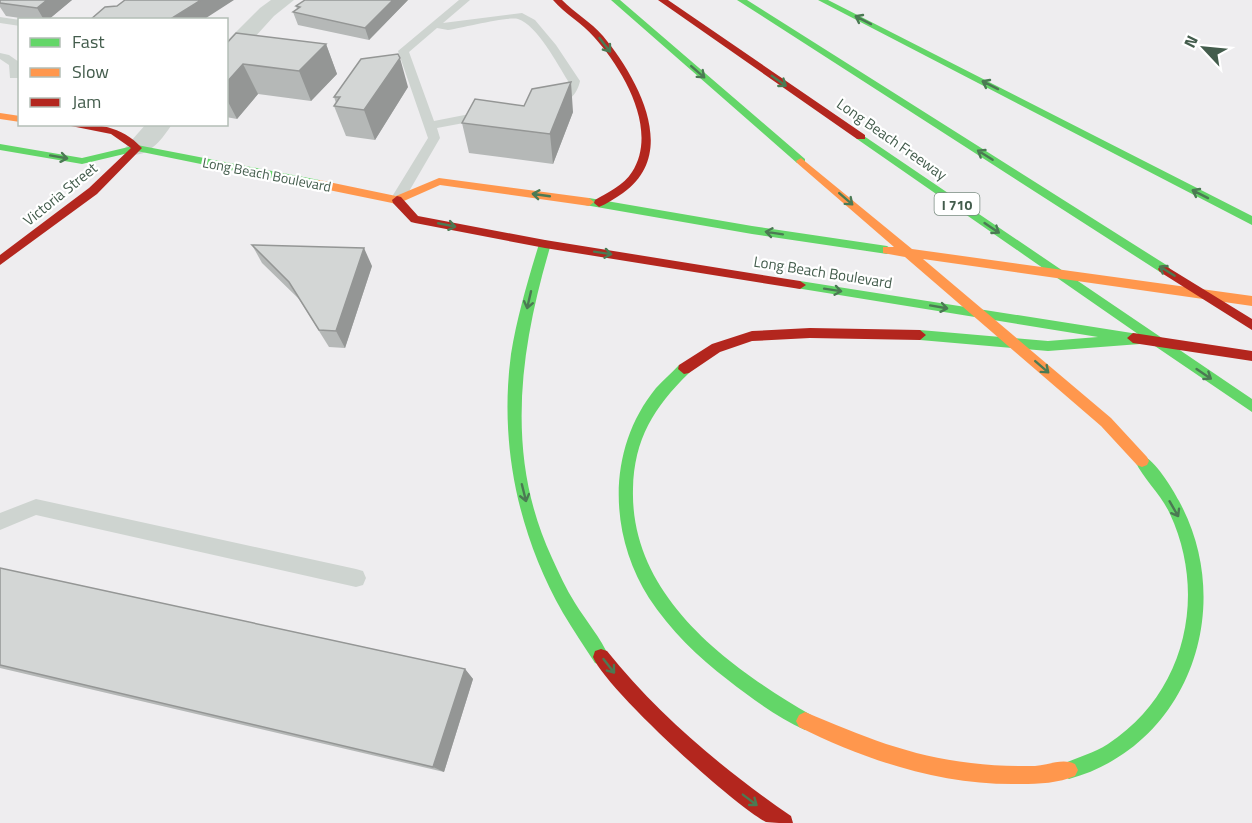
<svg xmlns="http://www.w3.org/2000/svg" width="1252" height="823" font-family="'Titillium Web',sans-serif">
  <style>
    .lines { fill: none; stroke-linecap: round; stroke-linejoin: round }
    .lane { fill: #ced4d0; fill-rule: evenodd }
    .street { fill: #ced4d0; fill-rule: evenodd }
    .fast { fill: #63d668; fill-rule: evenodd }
    .slow { fill: #ff974d; fill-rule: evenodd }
    .jam { fill: #b3261e; fill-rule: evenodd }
    .wall { fill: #b5b8b7 }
    .shaded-wall { fill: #949695 }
    .building { fill: #d3d6d5; stroke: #949695; stroke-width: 1.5 }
    .oneway { stroke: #4b7a53 }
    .labels { text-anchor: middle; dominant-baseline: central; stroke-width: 4.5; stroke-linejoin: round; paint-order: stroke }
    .far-street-label { font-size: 14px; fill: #435c4c; stroke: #fff }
    .shield { fill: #fff; stroke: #7b8d82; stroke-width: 1.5 }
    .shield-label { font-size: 14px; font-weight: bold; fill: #435c4c }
    .street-label { font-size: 15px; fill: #435c4c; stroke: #fff }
  </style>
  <rect width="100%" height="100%" fill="#eeedef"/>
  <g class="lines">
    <path class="lane" d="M459,0H470L443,23L522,13L535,20L556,45L580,81C577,96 564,108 548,105V101L555,99L566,90L568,81C558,65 537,25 518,19C508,16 461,28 448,30L437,28L409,52L434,121L485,111L491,115L485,119L437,128L440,138L404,200L397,204L392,203L390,200L428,138L398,51Z
      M0,17L20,20V26L0,23Z
      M0,53L9,55L19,62L18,78H10L9,65L0,59Z
      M36,499L356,569L363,571L366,578L363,585L356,587L36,515L0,530V513Z"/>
    <path class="street" d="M271,0H294L274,16L234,60L226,62V42L260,8Z
      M146,124H172C162,140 147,159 128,154L125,148Z"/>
    <path class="fast" d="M611,0H620L805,159V163H797Z
      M737,0H747L1168,266L1170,269L1168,272H1160Z
      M818,0H828L1252,216V225Z
      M861,134L1252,399V412L1146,340L1140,344L1048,351L920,340L914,335L920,330L1048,341L1098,337L796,288L794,285L800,281L1138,334L857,139L856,137Z
      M0,144L82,158L137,145L319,180L324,184L319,188L137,151L82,164L0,150Z
      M589,198L752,226L887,246L893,250L887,254L752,234L585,205L584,202Z
      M545,240L551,244C520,348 504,455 552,558C559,573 566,589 575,603C586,621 601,638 609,657L607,663L601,665L595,663C584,646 573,630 563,613C518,534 499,444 511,354C517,317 528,280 539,244Z
      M684,364L690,369L689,373C654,407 634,439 633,489C630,596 728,667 811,715L814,721L811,727L805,730C778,718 751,698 728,680C698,657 670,630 649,598C608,533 607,448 656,388C663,380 672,373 679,365Z
      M1142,455C1155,460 1172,488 1179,501C1237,607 1189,746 1069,779L1063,776L1060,770L1063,764C1078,757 1094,753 1108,744C1185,694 1208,596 1170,514C1161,494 1144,480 1135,461L1137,457Z"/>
    <path class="slow" d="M0,113L20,116V122L0,119Z
      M801,158L912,249L1252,296V306L923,259L1111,418L1147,457L1149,461L1147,465L1142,467L1137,465L1101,426L905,257L883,253V247H894L797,163L796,161Z
      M439,178L589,198L594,202L589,206L440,185L397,204L319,188L314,184L319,180L396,196Z
      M805,712C862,736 909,756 971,763C992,766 1013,766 1035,766C1048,765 1063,758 1075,764L1078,770L1075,776C1059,783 1039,784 1021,784C944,786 867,761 799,727L796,721L799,715Z"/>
    <path class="jam" d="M553,0H562C575,13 591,22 603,36C637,77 680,153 623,193C615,198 607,204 599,207L594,203L595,200C607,193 624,185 632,172C659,130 623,69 594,37C582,23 565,14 553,0Z
      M658,0H668L865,135V139H857Z
      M61,124C93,124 119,123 142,148L97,194L0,265V255L89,188L131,148L111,134Z
      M397,196L401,197L418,216L545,240L800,281L806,285L800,289L545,248L415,223L411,222L393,203L392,200Z
      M1164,265L1252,319V330L1160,272L1158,269L1160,266Z
      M810,328L920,330L926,335L920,340L810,338L752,341L720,352L689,373L684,374L678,369L679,365L712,344L752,331Z
      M1133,333L1252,351V361L1133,343L1127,338Z
      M601,649L607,651C658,715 724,770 791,816L793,823C785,823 773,823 766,822C733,805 606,689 593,657L595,651Z"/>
  </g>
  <path class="wall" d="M0,0H72L48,20H34L6,16L0,7Z
    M408,0L369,40L298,25L293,12L297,9L296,6Z
    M226,44H326L337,74L311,101L258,94L237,119L226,117Z
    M408,87L375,140L346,136L334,106L336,103L334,97Z
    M573,112L553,164L469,153L462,123Z
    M252,245L372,266L345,348L329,347L299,299L262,263Z
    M0,568L465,669L473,679L444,772L0,668Z"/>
  <path class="shaded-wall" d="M47,0H72L48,20H44L37,8Z
    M201,0H234L203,20H169Z
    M393,0H408L369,40L365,28Z
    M326,44L337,74L311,101L299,71Z
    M400,58L408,87L375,140L364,110Z
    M243,64L258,94L237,119L226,98V83Z
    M571,82L573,112L553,164L550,134Z
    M364,248L372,266L345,348L336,331Z
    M465,669L473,679L444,772L433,767Z"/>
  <path class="building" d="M0,0H47L37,8L0,3Z
    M125,0H201L169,20H90L105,7L117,6Z
    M305,0H393L365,28L293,12L300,7L296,6Z
    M236,33L326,44L299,71L243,64L226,83V44Z
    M398,54L400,58L364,110L334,106L340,97H334L361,59Z
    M571,82L550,134L462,123L475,99L524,106L532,89Z
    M252,245L364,248L336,331L319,330L289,282Z
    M0,568L465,669L433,767L0,665Z"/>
  <defs><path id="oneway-shaft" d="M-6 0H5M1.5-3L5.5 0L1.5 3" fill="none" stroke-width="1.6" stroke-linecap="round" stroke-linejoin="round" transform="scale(1.5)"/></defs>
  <g class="oneway">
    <use href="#oneway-shaft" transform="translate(863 20) rotate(-153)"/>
    <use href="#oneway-shaft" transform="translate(605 45) rotate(52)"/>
    <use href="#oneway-shaft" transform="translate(698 72) rotate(41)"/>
    <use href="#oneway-shaft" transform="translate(779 81) rotate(35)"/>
    <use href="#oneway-shaft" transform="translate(990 85) rotate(-153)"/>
    <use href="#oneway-shaft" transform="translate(985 155) rotate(-148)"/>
    <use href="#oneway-shaft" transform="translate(59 157) rotate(10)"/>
    <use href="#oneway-shaft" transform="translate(1200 194) rotate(-153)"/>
    <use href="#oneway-shaft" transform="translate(541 195) rotate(-172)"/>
    <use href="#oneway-shaft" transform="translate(846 199) rotate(41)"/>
    <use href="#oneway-shaft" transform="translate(447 225) rotate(11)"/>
    <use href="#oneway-shaft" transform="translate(992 228) rotate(34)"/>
    <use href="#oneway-shaft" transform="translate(774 233) rotate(-171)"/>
    <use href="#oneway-shaft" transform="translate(603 253) rotate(9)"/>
    <use href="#oneway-shaft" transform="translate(1167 271) rotate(-148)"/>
    <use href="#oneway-shaft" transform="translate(833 290) rotate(9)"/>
    <use href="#oneway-shaft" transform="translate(529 300) rotate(103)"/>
    <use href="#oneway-shaft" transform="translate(939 307) rotate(10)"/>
    <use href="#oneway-shaft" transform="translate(1042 367) rotate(41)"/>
    <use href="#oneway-shaft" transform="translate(1204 374) rotate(34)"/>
    <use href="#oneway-shaft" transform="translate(524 493) rotate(76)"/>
    <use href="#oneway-shaft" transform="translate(1174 509) rotate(60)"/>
    <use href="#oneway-shaft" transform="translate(609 666) rotate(52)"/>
    <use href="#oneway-shaft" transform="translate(750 800) rotate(37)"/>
  </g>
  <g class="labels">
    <g class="far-street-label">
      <text transform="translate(267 174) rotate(11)">Long Beach Boulevard</text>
    </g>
    <rect class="shield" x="934.5" y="193" width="45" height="22" rx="4.5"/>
    <g class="shield-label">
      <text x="957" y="204">I 710</text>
    </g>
    <g class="street-label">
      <text transform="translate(892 139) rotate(35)">Long Beach Freeway</text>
      <text transform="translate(60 194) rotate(-39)">Victoria Street</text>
      <text transform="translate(823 272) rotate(9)">Long Beach Boulevard</text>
    </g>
  </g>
  <rect x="18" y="18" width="210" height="108" fill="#ffffff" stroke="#b4beb7" stroke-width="1.5"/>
  <rect x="30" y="38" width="30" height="9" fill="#63d668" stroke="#b4beb7" stroke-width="1.5"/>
  <text x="72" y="48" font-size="18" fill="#435c4c">Fast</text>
  <rect x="30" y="68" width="30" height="9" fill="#ff974d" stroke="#b4beb7" stroke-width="1.5"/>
  <text x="72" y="78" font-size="18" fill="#435c4c">Slow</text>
  <rect x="30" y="98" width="30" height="9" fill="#b3261e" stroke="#b4beb7" stroke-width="1.5"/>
  <text x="72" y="108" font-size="18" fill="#435c4c">Jam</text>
  <g transform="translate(1204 48) rotate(296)" stroke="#ffffff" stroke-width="4.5" paint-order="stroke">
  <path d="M0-4.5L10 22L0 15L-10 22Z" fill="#435c4c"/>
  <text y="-9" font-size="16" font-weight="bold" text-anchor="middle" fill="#435c4c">N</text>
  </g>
</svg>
